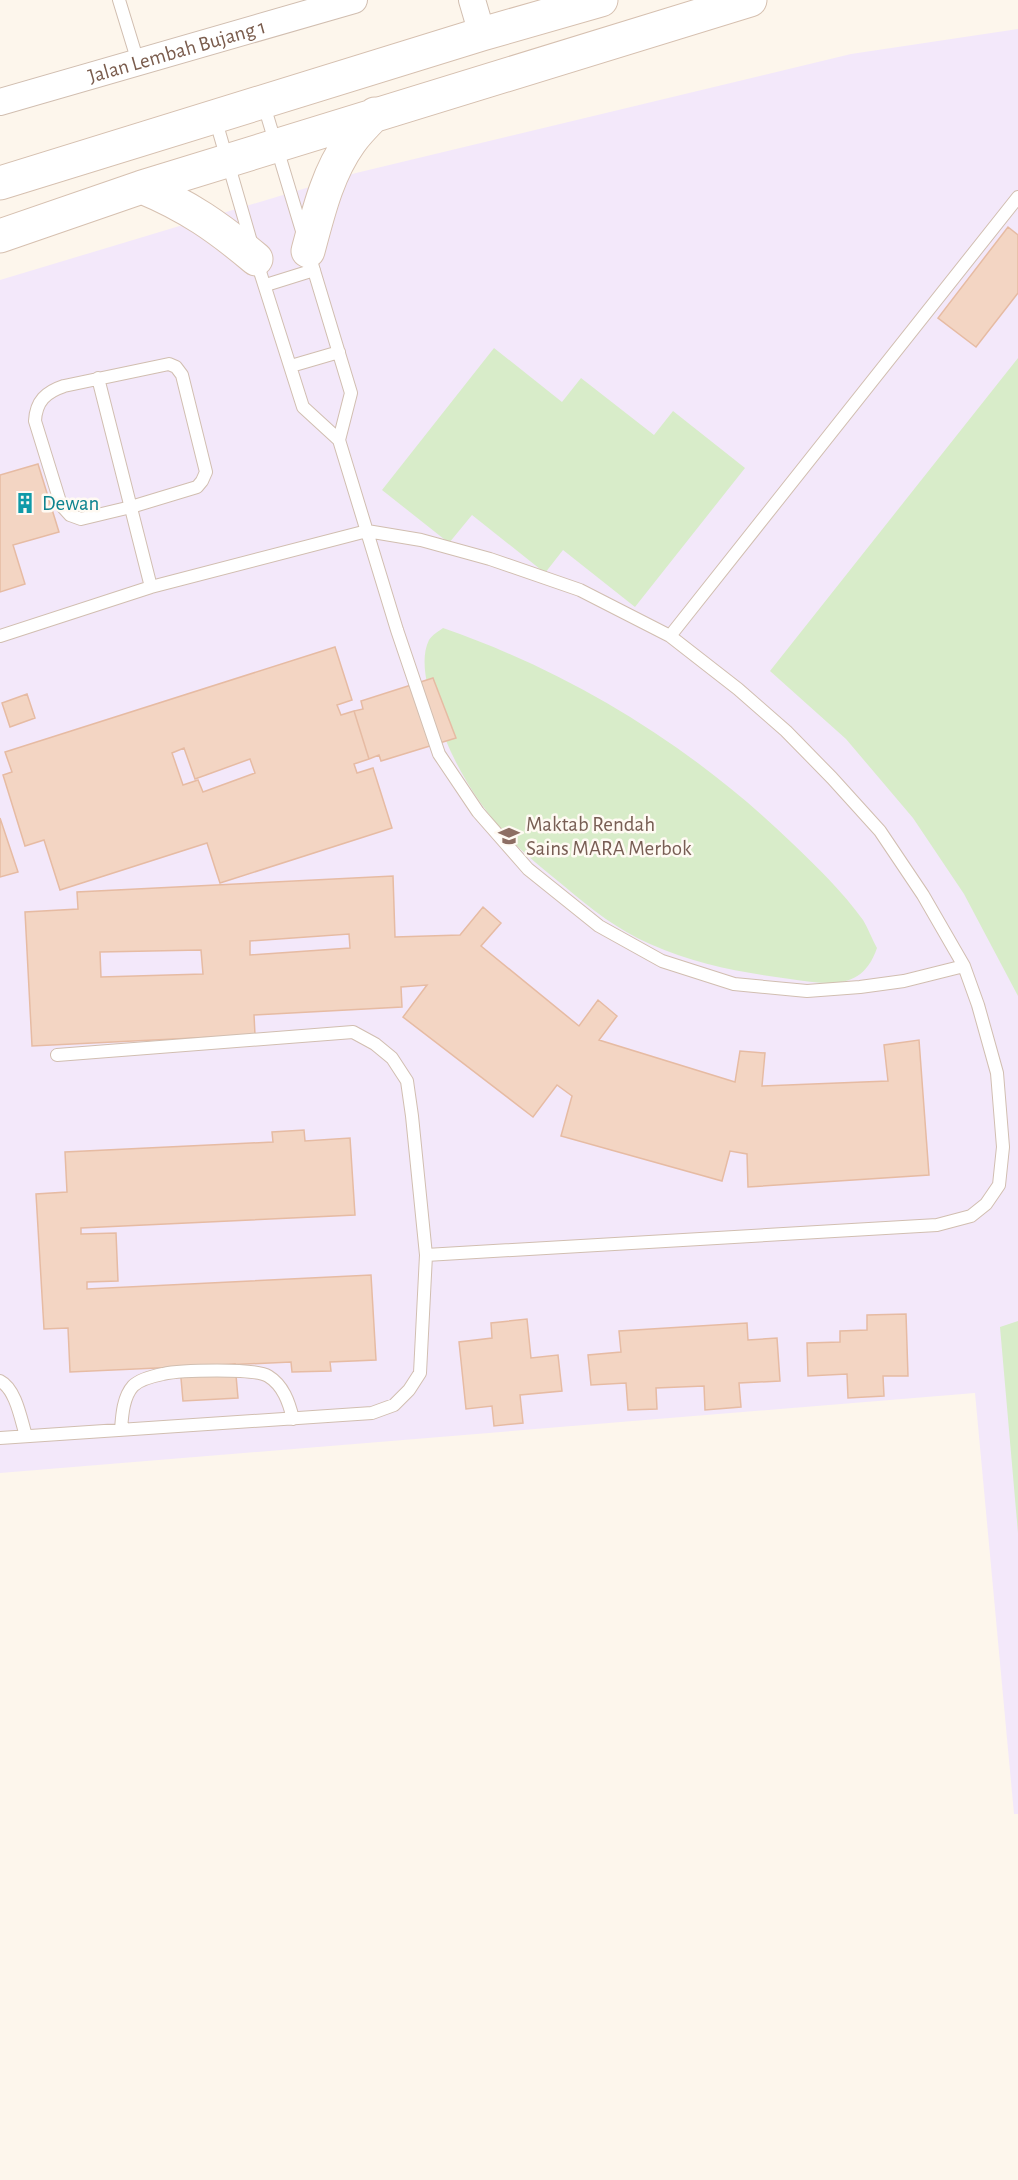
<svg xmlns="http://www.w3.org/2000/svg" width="1018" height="2180" font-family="'Alegreya Sans',sans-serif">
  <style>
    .education { fill: #f3e8fa }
    .green { fill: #d8ecc9 }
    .building { fill: #f3d5c3; stroke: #e6bba3; stroke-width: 1.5; fill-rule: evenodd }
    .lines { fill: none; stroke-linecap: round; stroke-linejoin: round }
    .lane-casing { stroke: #d1beb0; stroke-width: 14 }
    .street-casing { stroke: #d1beb0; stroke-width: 28 }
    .secondary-casing { stroke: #d6c0b0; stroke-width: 35 }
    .lane { stroke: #fff; stroke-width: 12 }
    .street { stroke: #fff; stroke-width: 26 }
    .secondary { stroke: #fff; stroke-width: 33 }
    .labels { text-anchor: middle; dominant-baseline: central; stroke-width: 5; stroke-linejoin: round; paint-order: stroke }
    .street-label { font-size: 21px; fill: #7a5c4d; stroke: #fffaf3 }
    .culture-label { font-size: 21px; fill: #0d838f; stroke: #fffaf3; text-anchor: start }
    .education-label { font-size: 21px; fill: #785e54; stroke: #fffaf3; text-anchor: start }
  </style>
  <rect width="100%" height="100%" fill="#fdf6ec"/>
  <path class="education" d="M1018,29V1814H1014L975,1393L0,1473V280L356,173L851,54Z"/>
  <path class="green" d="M494,348L562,402L581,378L654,435L673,411L745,468L635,607L563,550L545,573L472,515L449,543L382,490Z
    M1018,358V996L964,894L913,818L846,739L770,671Z
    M443,628C573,673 693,747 792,843C817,867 843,892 863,920C868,928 872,939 877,948C862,992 828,984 790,979C740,972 697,965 650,944C618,930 591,909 564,886C547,872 529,858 513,842C477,805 450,759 435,711C428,691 419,660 429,640C432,635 439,631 443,628Z
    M1018,1321V1533L1000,1327Z"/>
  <path class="building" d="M1008,227L1018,235V293L976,347L938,318Z
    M38,464L59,532L13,545L25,584L0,592V475Z
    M335,647L352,700L337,705L341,715L354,711L369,759L354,764L357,773L373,768L392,828L220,883L207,843L60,890L44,840L25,846L3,775L12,772L5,752ZM184,748L195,779L250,759L255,773L203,792L198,780L183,785L172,753Z
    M433,678L456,738L381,761L379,755L369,759L354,711L363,709L361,701Z
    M27,694L35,718L10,727L2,703Z
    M0,818L18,872L0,877Z
    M393,876L395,937L460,935L483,907L501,923L481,946L579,1026L598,1000L617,1016L599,1040L735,1082L740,1051L765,1053L762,1086L888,1081L884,1045L919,1040L929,1175L748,1187L747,1154L730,1151L722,1181L561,1136L572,1096L557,1085L533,1117L403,1017L427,985L401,987L402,1007L254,1015L255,1035L32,1046L25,912L78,909L77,892ZM349,934L350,948L250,955V941ZM201,950L203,974L101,977L100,952Z
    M304,1130L305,1141L350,1138L355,1215L81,1228V1234L116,1233L118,1281L87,1282V1289L371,1275L376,1360L330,1362L331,1371L292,1372L291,1362L70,1372L68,1328L44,1329L36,1194L67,1192L65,1152L273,1142L272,1132Z
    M906,1314L908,1376H883L884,1396L848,1398L847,1374L808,1376L807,1343L840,1342V1331L867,1330V1315Z
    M527,1319L531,1358L558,1355L562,1391L520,1395L523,1423L494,1426L492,1406L466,1409L459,1342L492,1338L491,1323Z
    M747,1323L748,1340L777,1338L780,1381L739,1383L741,1407L705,1410L704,1386L656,1388L657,1409L628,1410L626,1383L591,1385L588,1355L621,1352L619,1331Z
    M235,1364L238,1398L183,1401L180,1367Z"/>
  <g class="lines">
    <defs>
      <path id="lane" d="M119,0L138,62
        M263,102L351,393L339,440
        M215,118L256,259L303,407L339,440L397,630L439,754L478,812L528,869L599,926L662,961L734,984L807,991L860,987L904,981L964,966
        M266,285L314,270
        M169,364L176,367L182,375L206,472L202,481L197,487L131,507L81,519L70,515L61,505L35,421C36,401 46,392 64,386Z
        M291,366L339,352
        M98,378L151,587
        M0,636L151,587L367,531L421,540L490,559L580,590L670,636L738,689L786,731L832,778L880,831L923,895L964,966L978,1005L997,1073L1003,1147L999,1185L986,1204L971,1216L937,1225L426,1255L412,1116L407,1081L392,1058L375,1044L353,1032L57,1055
        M670,636L1018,197
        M0,1381C16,1389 21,1420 26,1436
        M121,1430C122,1416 123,1397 133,1386C140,1379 153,1376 163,1374C180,1370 255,1368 268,1376C283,1385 289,1402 293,1419
        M0,1438L372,1413L394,1405L409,1390L420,1373L426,1255"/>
      <g id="street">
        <path d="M472,0L482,34"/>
        <path id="s1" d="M0,102L354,0"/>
      </g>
      <path id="secondary" d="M0,183L482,34L601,0
        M142,187C188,206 218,227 256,259
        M0,236L142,187L750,0
        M308,251C318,214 327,174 350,142C357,132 366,123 375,114"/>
    </defs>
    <use href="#lane" class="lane-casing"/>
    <use href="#street" class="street-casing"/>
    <use href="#secondary" class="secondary-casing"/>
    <use href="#lane" class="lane"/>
    <use href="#street" class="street"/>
    <use href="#secondary" class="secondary"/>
  </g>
  <defs>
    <symbol id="building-bare" viewBox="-9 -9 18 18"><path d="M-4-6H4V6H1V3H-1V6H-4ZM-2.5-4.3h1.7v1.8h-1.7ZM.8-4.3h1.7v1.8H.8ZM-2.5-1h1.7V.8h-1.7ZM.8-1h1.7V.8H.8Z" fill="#0f9aa8" stroke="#fffaf3" stroke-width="2.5" paint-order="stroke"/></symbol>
    <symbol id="school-bare" viewBox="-9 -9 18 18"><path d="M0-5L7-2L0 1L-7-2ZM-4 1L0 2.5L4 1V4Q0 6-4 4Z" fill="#8d6e63" stroke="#fffaf3" stroke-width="2.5" paint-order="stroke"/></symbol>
  </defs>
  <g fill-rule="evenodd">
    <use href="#building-bare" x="10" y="488" width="30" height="30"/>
    <use href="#school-bare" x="494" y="821" width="30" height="30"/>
  </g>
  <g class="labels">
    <g class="street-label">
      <text stroke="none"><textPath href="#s1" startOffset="184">Jalan Lembah Bujang 1</textPath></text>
    </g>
    <g class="culture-label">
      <text x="42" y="503">Dewan</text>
    </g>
    <g class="education-label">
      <text x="526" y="824">Maktab Rendah<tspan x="526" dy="24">Sains MARA Merbok</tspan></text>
    </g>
  </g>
</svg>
